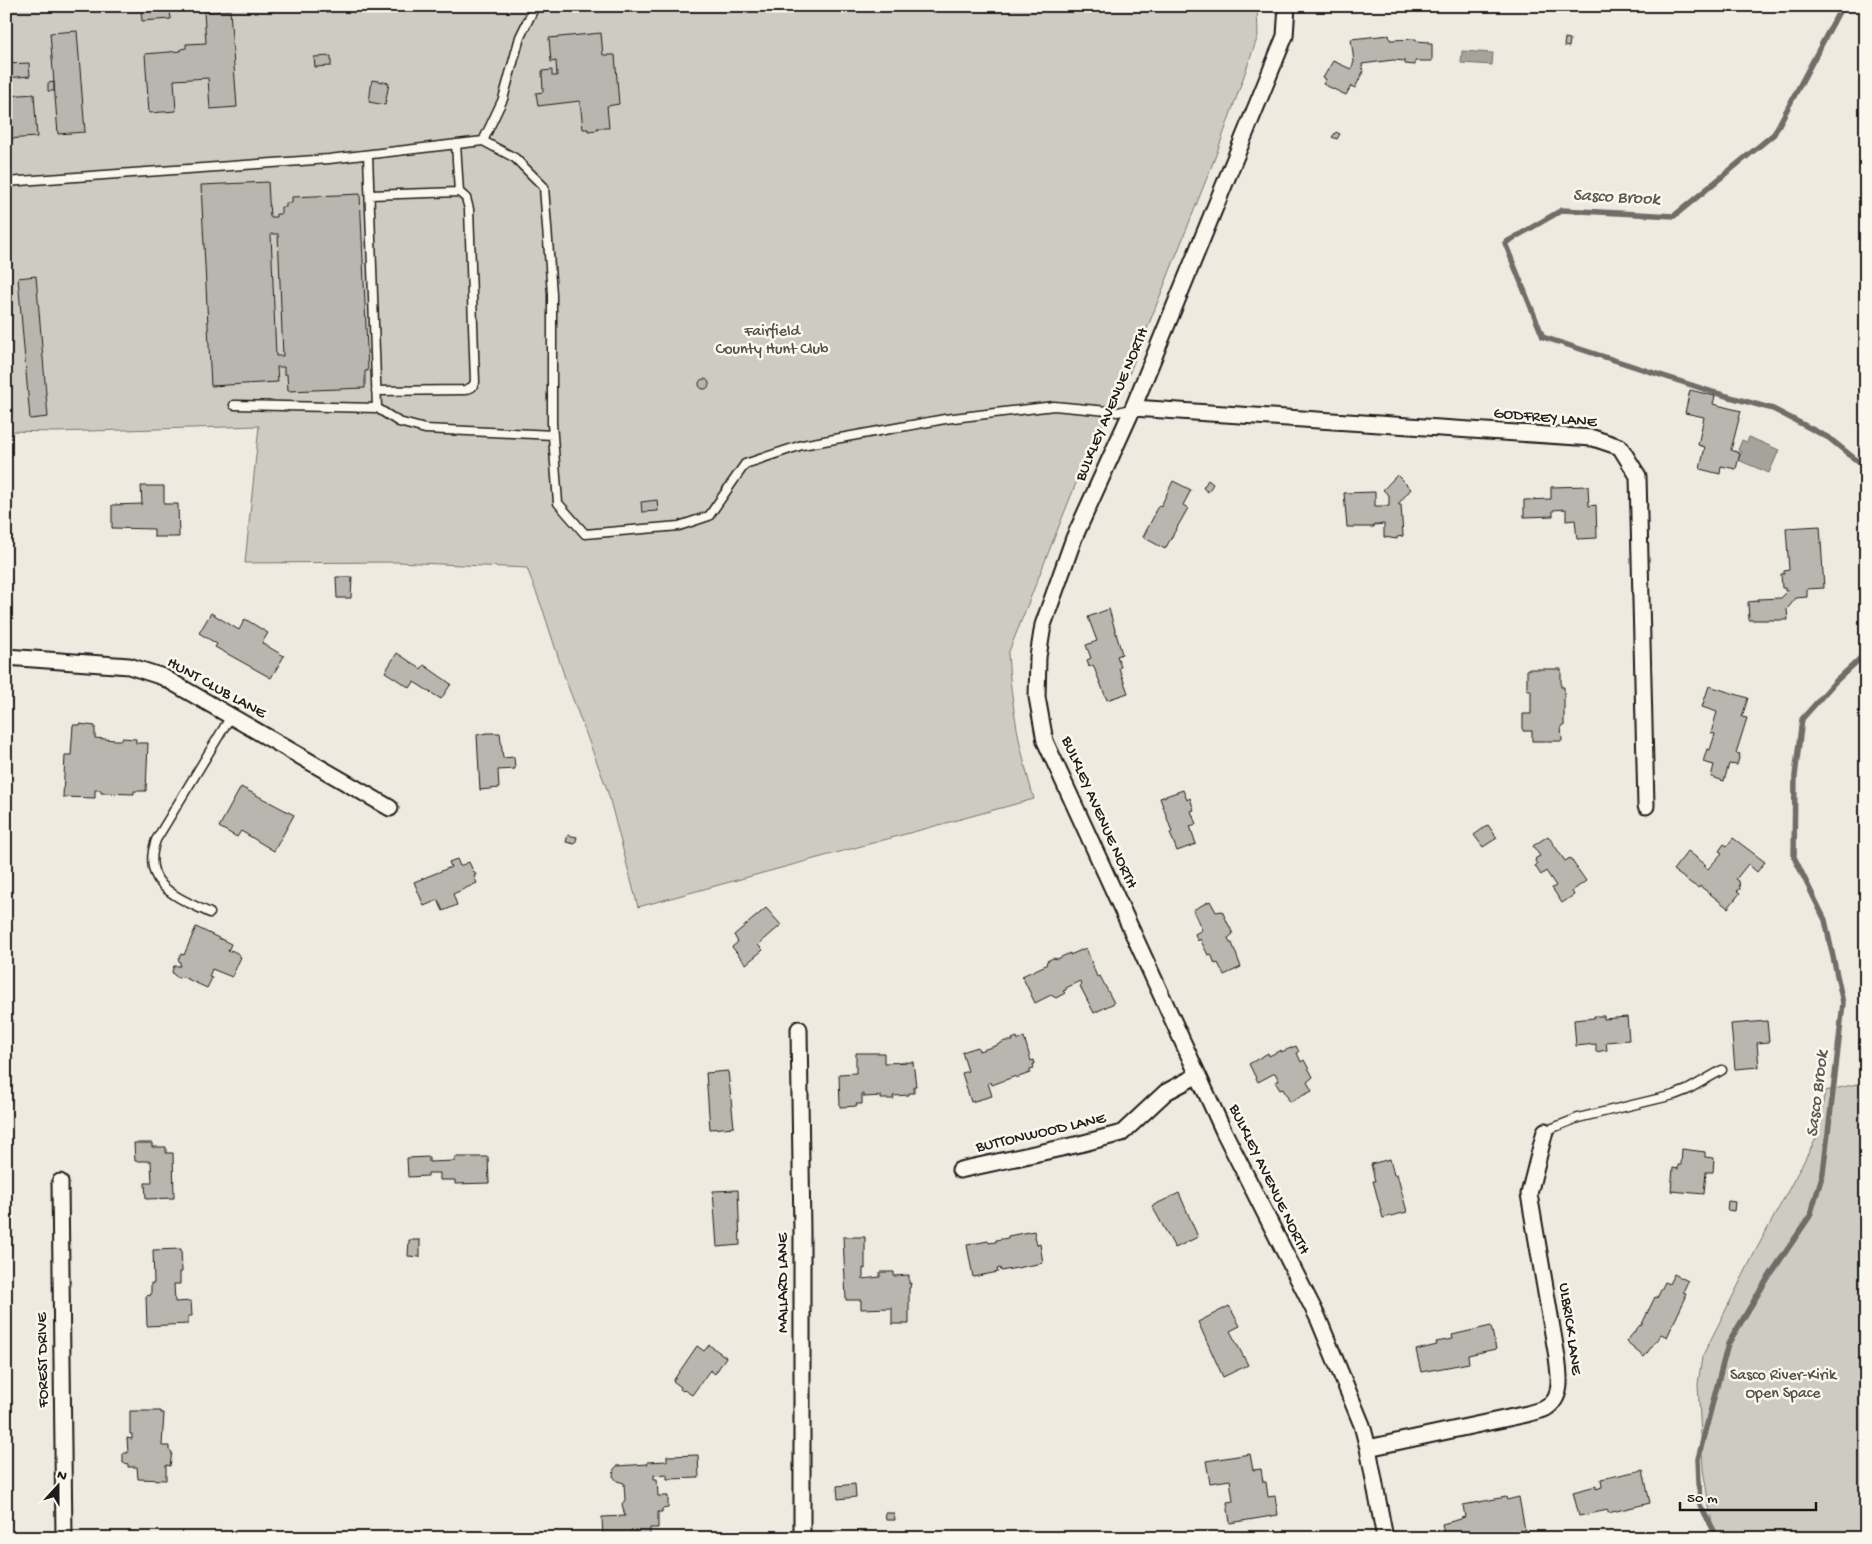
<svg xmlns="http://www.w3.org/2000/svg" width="1872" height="1544" font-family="'Gochi Hand',sans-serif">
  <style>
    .green { fill: #ceccc2; stroke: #75746f }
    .water { fill: #a6a39d; stroke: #6f6d69 }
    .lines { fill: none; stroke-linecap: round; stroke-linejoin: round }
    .stream { stroke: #6f6d69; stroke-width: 5.5 }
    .building { fill: #b9b6af; stroke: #1c1c1c; fill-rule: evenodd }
    .lane-casing { stroke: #1c1c1c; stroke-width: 11 }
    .street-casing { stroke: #1c1c1c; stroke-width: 19 }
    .lane { stroke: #fbf7ec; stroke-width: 8 }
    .street { stroke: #fbf7ec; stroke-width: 15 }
    .labels { text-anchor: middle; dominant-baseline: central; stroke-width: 5; stroke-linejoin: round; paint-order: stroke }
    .park-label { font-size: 16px; fill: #51514e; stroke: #fbf7ec }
    .street-label { font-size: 16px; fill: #1c1c1c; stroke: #fbf7ec }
    .water-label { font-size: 18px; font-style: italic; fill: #5a5956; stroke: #fbf7ec }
  </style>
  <rect width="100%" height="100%" fill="#eeeadf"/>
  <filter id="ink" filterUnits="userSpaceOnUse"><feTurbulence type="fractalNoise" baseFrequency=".02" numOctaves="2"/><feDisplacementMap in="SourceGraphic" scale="10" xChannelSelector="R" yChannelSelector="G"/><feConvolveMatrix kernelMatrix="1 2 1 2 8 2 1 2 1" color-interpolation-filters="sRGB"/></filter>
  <g filter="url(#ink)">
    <path class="green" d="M6,6H1257L1258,36L1216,155L1129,374L1090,448L1008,654C1011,704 1020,752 1034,799L638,907L607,789L566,681L543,610L527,568L397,562L245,563L259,426L55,432L6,431Z
      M1866,1082V1538H1719L1713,1530L1703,1469L1698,1384L1702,1357L1756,1250L1817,1137L1825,1091Z"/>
    <path class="water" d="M1462,51L1493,53L1492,65L1461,63Z
      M1749,437L1779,450L1769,473L1738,460L1742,452L1738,450L1742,440L1747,442Z"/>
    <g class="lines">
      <path class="stream" d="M1842,6L1774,134L1674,216L1562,210L1505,243L1543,337L1716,393L1773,409L1829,438L1866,468
        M1718,1538L1700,1505L1698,1459L1728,1344L1764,1284L1810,1216L1823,1173L1836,1067L1843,1003L1825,920L1794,857L1795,776L1802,719L1835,682L1866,653"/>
    </g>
    <path class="building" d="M169,6L171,19L142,21L141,10L147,9V7Z
      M230,10L237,107L210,109L208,78L174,80L176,111L149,113L145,54L181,51V49L186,48V44L206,43L204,12Z
      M77,31L85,132L58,134L50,33Z
      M601,33L603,55H615L619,104L607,106L609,128H597L598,130L588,131V129H583L580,101L538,106L536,93L543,92L542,71L552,70V76H557L556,61L551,62L549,38Z
      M1389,35L1390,40L1416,39V41L1429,42L1428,44H1432V61H1415V65L1405,64V61L1393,60L1362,64L1363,72L1355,88L1351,86L1346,95L1323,84L1326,79L1323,78L1333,61L1351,69L1354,62L1351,39Z
      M1565,38L1570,39L1569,47L1564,46Z
      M331,56V66L315,67L314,57Z
      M29,63L30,76L6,78V64Z
      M372,80L389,83L385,105L369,102Z
      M54,82V91H48V83Z
      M34,94L37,137L6,139V96Z
      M1336,132L1340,134L1337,139L1332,137Z
      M268,182L270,217H276V214H281V207H286V203H292V197L360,194L368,371H365V388L288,391L287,374H284V367H277L278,382L211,386L201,185ZM271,234H278L283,356H276Z
      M36,276L48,417L30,419L18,278Z
      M699 384a5 5 0 1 1 10 0a5 5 0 1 1-10 0Z
      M1690,390L1715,396L1713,404L1741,411L1731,450L1740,453L1736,469L1721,466L1720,474L1700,469L1705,447L1698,445L1704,417L1685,413Z
      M1397,475L1411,489L1399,503V505H1401L1403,536L1397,537V539L1384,537V524L1374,525V527H1347L1344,493L1375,492V506H1389V495L1383,490Z
      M1208,480L1213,484L1208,492L1203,488Z
      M1173,481L1191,490L1183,505L1188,508L1165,549L1143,537L1155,514L1154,513L1159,505L1161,506Z
      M141,486H164V504H178L179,537H154V529L112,528V505L142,504Z
      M1588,486L1589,506L1596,505L1597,538L1577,539L1575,520L1566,521V509L1553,510V516L1524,517V500L1551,499V487Z
      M657,500L658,511L642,512L641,502Z
      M1820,526L1824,588L1807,589V597L1796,598L1787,609L1788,620H1749L1748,602L1758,601V599L1781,598L1788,591H1785V588H1782L1781,574H1784V571L1789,570L1786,528Z
      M336,577H352L351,598H337Z
      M1109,609L1122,654L1117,656L1121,667L1119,668L1128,693L1107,700L1093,665L1089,667L1087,660L1091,658L1086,645L1097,641L1088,617Z
      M211,613L239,630L245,619L268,633L262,643L284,656L271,678L215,647L217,644L199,633Z
      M397,653L421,669L424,665L451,684L441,699L414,682L410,688L385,672Z
      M1527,669H1561V687H1564V726H1561L1562,741H1532V731H1523V714H1531V690H1527Z
      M1709,686L1748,698L1742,717L1747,718L1736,753L1740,754L1737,765L1729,764L1724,781L1711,777L1714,765L1703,762L1707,749L1710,750L1715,734L1711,733L1717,712L1702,707Z
      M80,724L95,726V738L115,740H122V738L136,739V743H148L146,791H134V794L101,793V790H95V798L63,797L65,755H71L73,725H80Z
      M487,733H500L503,758L514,757L515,769L498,770L499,788L480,790L477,735Z
      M241,787L294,815L274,851L241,831L237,837L219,827Z
      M1183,790L1187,800L1190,798L1194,810L1191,811L1196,824L1190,826L1196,844L1177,851L1170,833L1172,832L1160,798Z
      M1488,825L1497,838L1483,847L1474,835Z
      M568,835L577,837L575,844L566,842Z
      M1548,836L1565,861L1570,858L1586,881L1572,891L1574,895L1562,903L1552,888L1556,886L1546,871L1541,875L1535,866L1537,864L1535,861L1536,858L1540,856L1533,846Z
      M1733,838L1765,862L1757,872L1748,864L1736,879L1739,881L1740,889L1737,891L1740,893L1728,908L1700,886L1699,888L1692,884L1673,870L1688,851L1706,865L1704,866L1708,869L1722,853L1719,851L1724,844L1727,846Z
      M457,859L460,866L469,862L474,873H475L476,875L474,876L477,883L453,894L457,905L443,911L438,900L424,906L414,882L451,867L449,862Z
      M1210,901L1216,912L1222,911L1233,934L1228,938L1230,943H1232L1241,967L1224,975L1218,963L1215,964L1211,954L1208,955L1200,939L1198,941L1195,934L1202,930L1193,910Z
      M766,908L781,925L758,945L763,950L746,964L732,947L738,942L734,935Z
      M196,927L231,944L228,951L230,952L231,950L239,954L238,955L241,957L232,977L212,969L209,977L212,978L207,988L183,977L178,978L173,974L172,971L174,966H180V962L178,960L181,954L184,955Z
      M1086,948L1097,977L1100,976L1114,1003L1094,1013L1080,986L1082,985L1080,981L1066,988V990L1063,991L1065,993L1056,998L1051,995L1035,1003L1022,976L1046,965L1047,961L1053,958L1057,959L1070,953V955Z
      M1594,1016H1604V1019L1627,1017L1629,1040L1606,1042L1607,1050L1596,1052V1044L1576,1046L1574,1020L1594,1018Z
      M1767,1021L1769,1042L1757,1043L1759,1067L1735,1069L1731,1024Z
      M1017,1037L1018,1040L1024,1037L1031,1061L1034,1060L1035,1064H1033L1034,1069L1030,1070V1073L1016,1078V1076L992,1085L991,1082L988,1083L992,1096L971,1102L962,1073L968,1071L962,1052L978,1047L979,1051L995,1046L1005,1041H1013L1012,1039Z
      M1296,1046L1299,1052L1297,1053L1301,1062L1304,1060L1313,1077L1307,1082L1312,1091L1290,1102L1283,1089L1280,1090L1275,1082L1279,1081L1275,1073L1258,1082L1249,1064L1268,1053L1269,1056L1281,1050V1052Z
      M856,1053H884V1063L913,1062L916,1086H914V1093H909V1095L893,1096L894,1099H881V1096L864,1097V1094H862V1104H856L857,1106L840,1107L839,1074L856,1073Z
      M728,1071L734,1127L710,1129L706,1073Z
      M134,1143H152V1147H166V1153H173L174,1198L146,1199L145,1183H152L151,1161H135Z
      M1682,1149L1705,1152V1157L1714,1158L1713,1172H1706L1704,1194L1671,1191L1673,1168L1678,1169V1165H1681Z
      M429,1157V1162L455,1161V1157H488L489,1183L455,1184V1180H440V1173H428V1176L408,1177L407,1158Z
      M1390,1159L1394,1175L1397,1174L1407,1212L1383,1218L1373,1181H1375L1371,1164Z
      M738,1190L740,1245L717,1247L713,1191Z
      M1179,1193L1198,1237L1175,1248L1152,1206Z
      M1728,1201L1735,1202L1734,1211L1727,1210Z
      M1034,1231L1037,1245L1040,1244L1043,1263L1001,1271L1000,1268L997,1269L998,1272L973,1277L967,1245L988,1241L989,1243L996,1242V1240L1008,1238V1236Z
      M843,1237H865V1269L863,1268V1279L880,1277V1272H894V1276L909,1275V1284L911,1283L910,1288H909V1324H892V1308L861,1309V1300H846Z
      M409,1240H420V1257L408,1256Z
      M181,1249L182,1272H180V1284H174L175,1302L191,1301L192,1316H188V1324L147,1326L146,1296L151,1295V1283H154L153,1250Z
      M1674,1274L1688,1281L1683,1292L1686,1293L1684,1297H1686L1667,1337L1661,1334L1644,1357L1626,1342L1640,1325L1641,1326L1655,1297L1657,1298L1665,1282L1669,1284Z
      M1229,1306L1240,1326L1230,1331L1248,1365L1223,1377L1198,1322Z
      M1491,1326L1496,1349L1468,1355L1469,1363L1421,1372L1416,1350L1437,1345L1436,1342L1453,1339L1452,1335Z
      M709,1345L726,1357L715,1374L710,1370L692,1395L684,1390L683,1391L680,1389L681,1387L673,1381L697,1346L704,1351Z
      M130,1411H161V1413H164L162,1446H169V1450L172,1452L170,1466L166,1465V1480L138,1479L137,1467H128V1464L123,1463V1453H128L127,1438L132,1439V1434H130Z
      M1250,1454L1253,1470L1261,1469L1263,1482H1266L1268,1497L1275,1496L1278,1515L1230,1523L1227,1502L1233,1501L1230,1480L1210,1483L1206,1461Z
      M698,1455L699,1478L667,1479V1474L654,1475V1479H657L658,1496H668V1508L662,1509V1512H658V1528H650V1538H603L602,1517L625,1516L622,1504L625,1500L624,1483L617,1481L613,1476L614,1469L617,1466L648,1464L647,1462L667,1461V1456Z
      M1643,1470L1650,1503L1608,1513V1510L1579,1516L1573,1492L1596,1486V1489L1602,1487L1601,1479Z
      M855,1484L856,1497L838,1499L837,1486Z
      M1506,1497L1507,1500L1519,1497L1525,1530L1510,1533V1531L1499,1533L1475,1538H1445L1442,1524L1461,1519V1518L1465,1517L1463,1505Z
      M885,1513H894L895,1520H886Z"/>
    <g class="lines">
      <defs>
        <path id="lane" d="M483,141L503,99L520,37L535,6
          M368,155L377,408
          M6,182L329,159L483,141L515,158L544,187L552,294V423L558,503L585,534L679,526L709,516L745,464L802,445L945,419L1054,406L1118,412L1133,408
          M370,195L459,192
          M376,391L465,390L472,387L475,382L469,209L466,198L459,192L456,144
          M234,405L377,408L399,422L425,429L553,435
          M210,913C177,897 140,885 156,840L231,716
          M1545,1131L1578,1118L1674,1095L1687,1090L1722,1070"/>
        <path id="street" d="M1287,6L1285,36L1133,408L1074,538L1043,625L1038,657L1037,697L1045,741L1224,1132L1318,1318L1362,1425L1368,1448L1385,1538
          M1133,408L1593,438L1620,447L1638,476L1646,806
          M6,657L129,666L163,677L390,808
          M799,1029L802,1232V1538
          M960,1170L1080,1144L1122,1133L1166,1092L1198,1075
          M60,1182L64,1538
          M1368,1448L1527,1414C1533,1412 1540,1411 1546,1408C1564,1397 1559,1374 1557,1357L1529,1194L1545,1131"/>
      </defs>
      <use href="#lane" class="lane-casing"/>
      <use href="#street" class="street-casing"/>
      <use href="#lane" class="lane"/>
      <use href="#street" class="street"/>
    </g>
  </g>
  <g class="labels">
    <g class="park-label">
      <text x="772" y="332">Fairfield<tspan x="772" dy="18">County Hunt Club</tspan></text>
      <text x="1783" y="1376">Sasco River-Kirik<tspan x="1783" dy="18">Open Space</tspan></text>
    </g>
    <g class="street-label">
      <text transform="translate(1113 405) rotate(-67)">BULKLEY AVENUE NORTH</text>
      <text transform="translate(1545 419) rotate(5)">GODFREY LANE</text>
      <text transform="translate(216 689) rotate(29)">HUNT CLUB LANE</text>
      <text transform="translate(1098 813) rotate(66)">BULKLEY AVENUE NORTH</text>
      <text transform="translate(1041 1134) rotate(-13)">BUTTONWOOD LANE</text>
      <text transform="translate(1268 1180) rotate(64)">BULKLEY AVENUE NORTH</text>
      <text transform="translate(784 1283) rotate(-90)">MALLARD LANE</text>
      <text transform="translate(1569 1329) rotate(82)">ULBRICK LANE</text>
      <text transform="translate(44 1360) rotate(-91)">FOREST DRIVE</text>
    </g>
    <g class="water-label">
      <text transform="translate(1616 198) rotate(3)">Sasco Brook</text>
      <text transform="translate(1818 1094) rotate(-83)">Sasco Brook</text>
    </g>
  </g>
  <rect width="1872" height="1544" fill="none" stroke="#fbf7ec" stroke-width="25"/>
  <rect x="12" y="12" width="1847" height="1519" fill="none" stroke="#1c1c1c" stroke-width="2" filter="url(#ink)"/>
  <g transform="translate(58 1486) rotate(21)" stroke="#fbf7ec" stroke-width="4" paint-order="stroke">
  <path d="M0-4L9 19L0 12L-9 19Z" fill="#1c1c1c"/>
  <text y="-8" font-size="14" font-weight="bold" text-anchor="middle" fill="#1c1c1c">N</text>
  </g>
  <path d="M1680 1502v8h136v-8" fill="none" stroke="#1c1c1c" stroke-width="2.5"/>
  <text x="1687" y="1502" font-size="15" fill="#1c1c1c" stroke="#fbf7ec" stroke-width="4" paint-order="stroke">50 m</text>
</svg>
